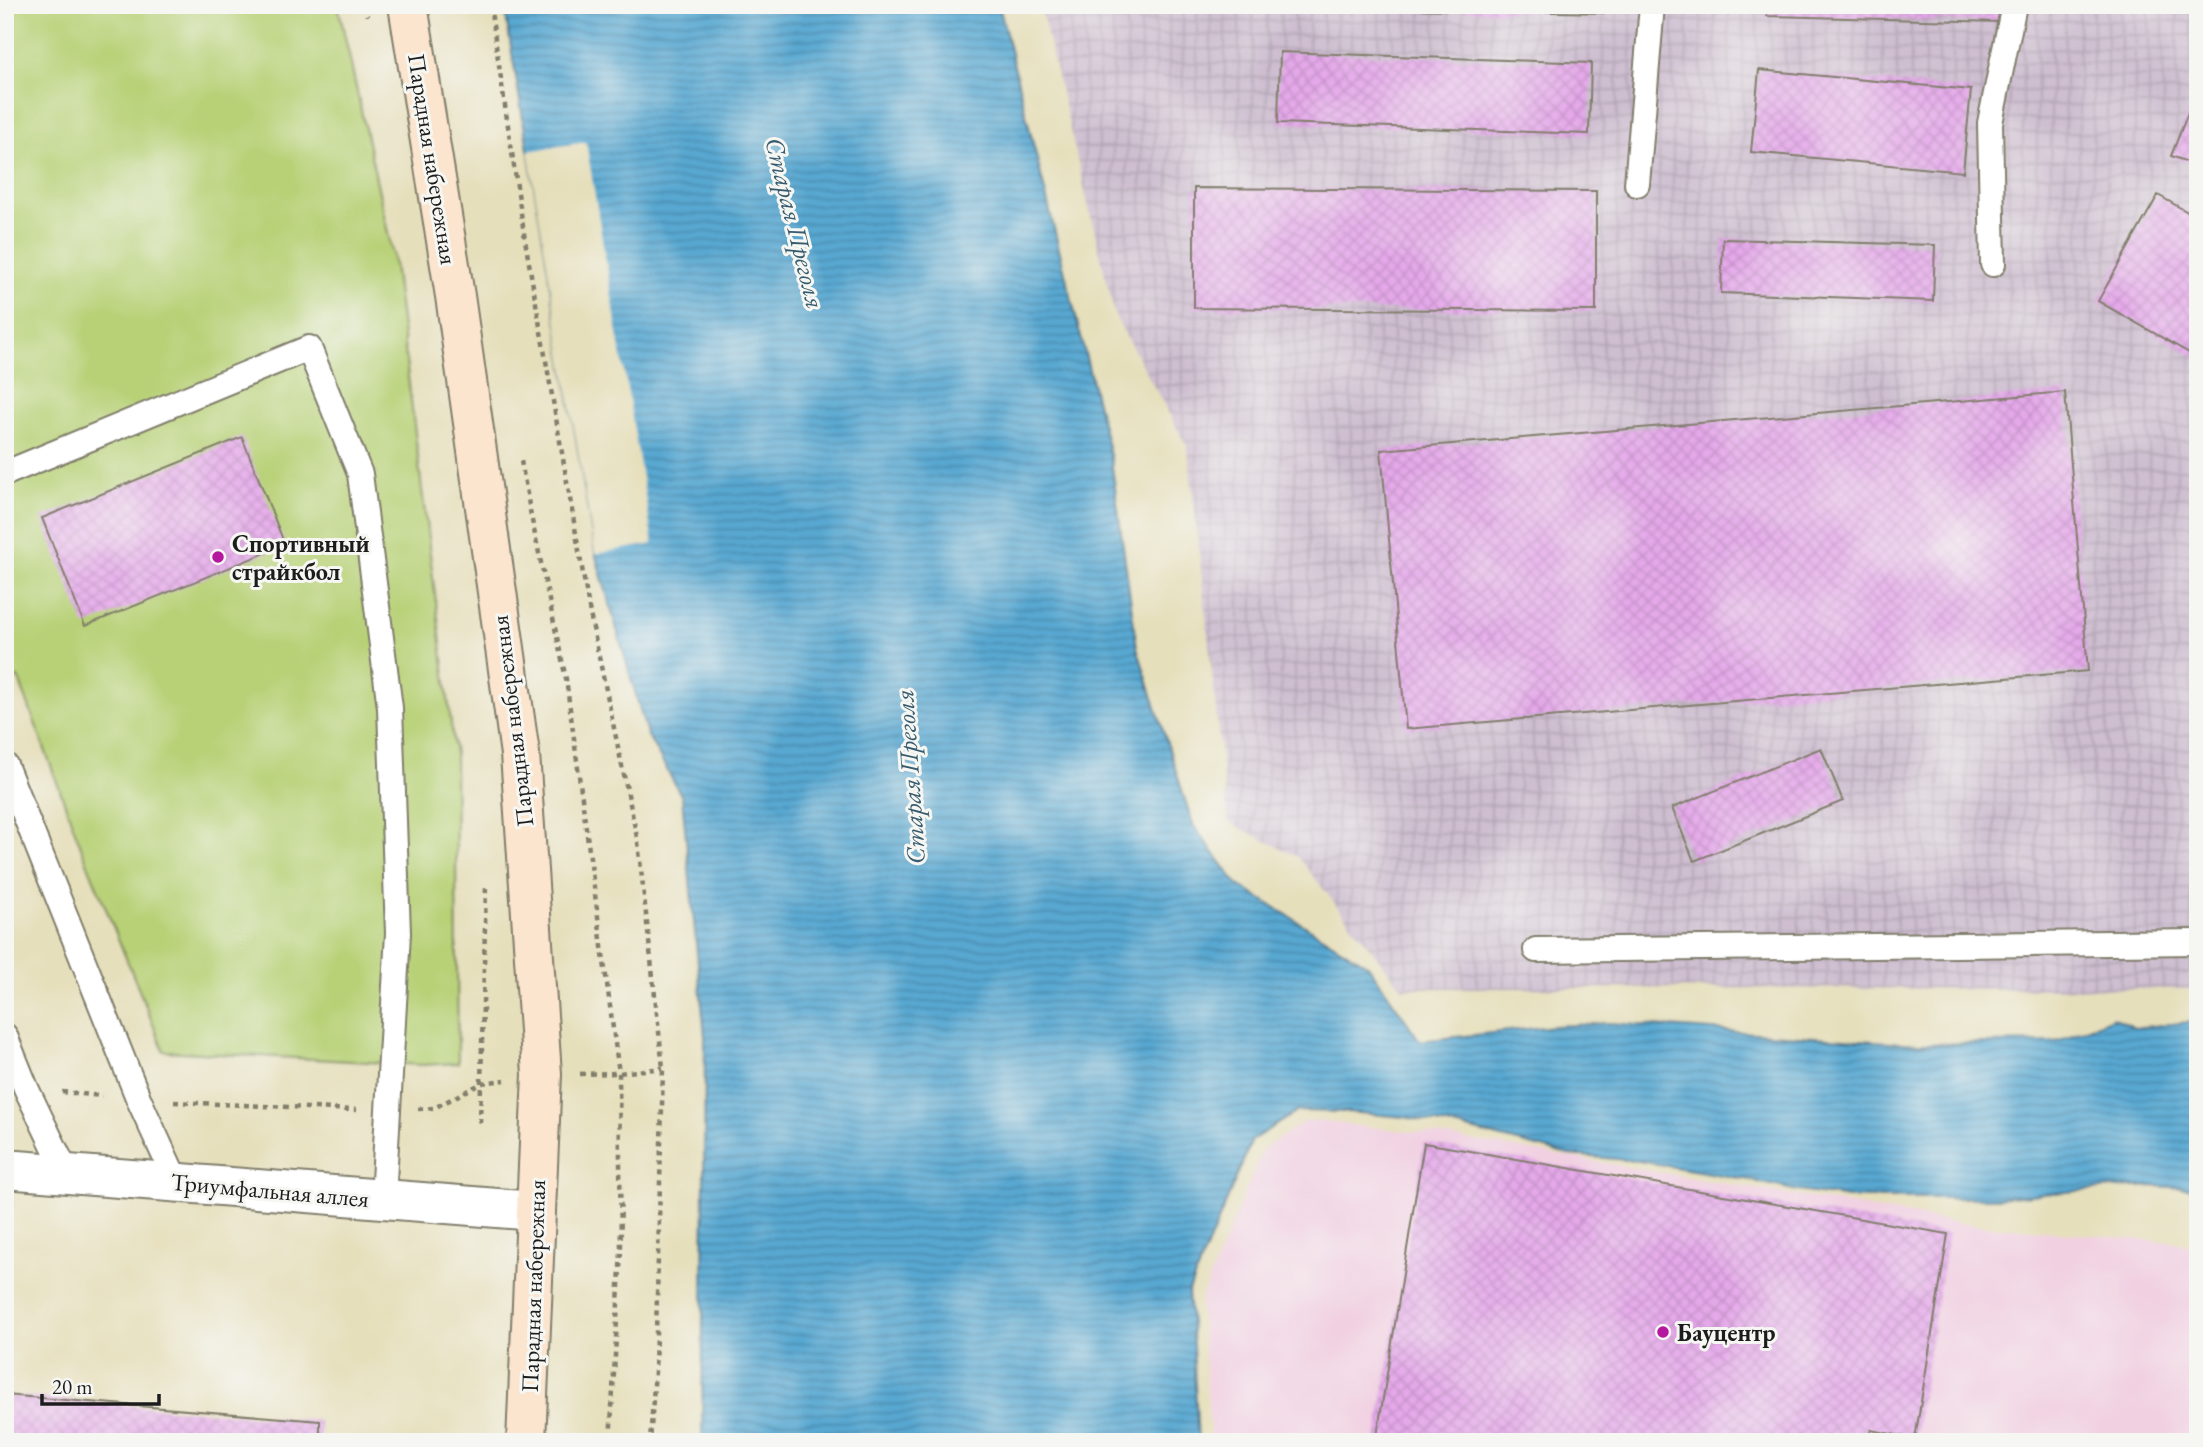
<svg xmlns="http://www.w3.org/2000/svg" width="2203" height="1447" font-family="'EB Garamond',serif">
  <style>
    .built { fill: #f1d0e2 }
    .industrial { fill: url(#industrial-grid) }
    .garden { fill: #b8d177; stroke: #6a764a; stroke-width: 2 }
    .water { fill: url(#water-rules); stroke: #3a6277; stroke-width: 2 }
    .pier { fill: #e6dfbb }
    .building { fill: url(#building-cross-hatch) }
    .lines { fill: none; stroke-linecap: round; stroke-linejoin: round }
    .lane-casing { stroke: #817e6c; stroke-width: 28 }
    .street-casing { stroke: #817e6c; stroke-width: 42 }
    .secondary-casing { stroke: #817e6c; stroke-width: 42 }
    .path { stroke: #817e6c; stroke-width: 4.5; stroke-dasharray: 5 5; stroke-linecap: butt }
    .lane { stroke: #fff; stroke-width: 24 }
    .street { stroke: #fff; stroke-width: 38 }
    .secondary { stroke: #fbe5cf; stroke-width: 38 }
    .poi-dot { fill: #b5179e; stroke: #f6f6f2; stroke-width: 2.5 }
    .labels { text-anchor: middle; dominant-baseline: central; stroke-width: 6; stroke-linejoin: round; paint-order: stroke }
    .street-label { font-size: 24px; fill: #1c1c1c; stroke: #f6f6f2 }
    .poi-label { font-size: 24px; font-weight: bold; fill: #1c1c1c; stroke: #f6f6f2; text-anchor: start }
    .water-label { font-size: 26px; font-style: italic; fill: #375b6e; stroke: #f6f6f2 }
  </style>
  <defs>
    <pattern id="industrial-grid" width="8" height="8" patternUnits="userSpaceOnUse" patternTransform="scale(1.75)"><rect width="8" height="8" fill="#cebed0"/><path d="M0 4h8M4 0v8" fill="none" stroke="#b0a3b2"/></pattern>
    <pattern id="water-rules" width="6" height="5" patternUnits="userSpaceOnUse" patternTransform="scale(1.75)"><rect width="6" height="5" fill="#58a8d2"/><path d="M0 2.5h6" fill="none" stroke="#4888aa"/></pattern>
    <pattern id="building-cross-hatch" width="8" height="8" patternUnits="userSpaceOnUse" patternTransform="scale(1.75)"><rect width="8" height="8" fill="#e5a9ea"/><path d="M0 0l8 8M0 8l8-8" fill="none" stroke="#c491c8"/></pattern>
  </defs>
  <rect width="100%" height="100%" fill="#f6f6f2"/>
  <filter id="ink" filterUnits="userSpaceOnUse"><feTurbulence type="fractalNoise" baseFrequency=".0143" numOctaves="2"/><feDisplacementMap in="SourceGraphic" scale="14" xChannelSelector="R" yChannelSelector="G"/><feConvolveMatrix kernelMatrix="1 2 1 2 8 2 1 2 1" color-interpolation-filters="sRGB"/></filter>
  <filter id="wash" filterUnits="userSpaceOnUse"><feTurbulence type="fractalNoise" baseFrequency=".00686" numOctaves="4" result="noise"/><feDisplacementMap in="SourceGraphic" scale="28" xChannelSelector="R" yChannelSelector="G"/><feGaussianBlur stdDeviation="1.57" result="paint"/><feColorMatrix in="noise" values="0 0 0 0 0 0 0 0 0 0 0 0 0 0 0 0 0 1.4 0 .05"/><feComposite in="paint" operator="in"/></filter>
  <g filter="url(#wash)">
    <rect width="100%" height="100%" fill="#e6dfbb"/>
    <path class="built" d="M1307,1120L1432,1134L1965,1224L2178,1243L2198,1247V1442H1211L1200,1301L1263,1149Z"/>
    <path class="industrial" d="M1040,5H2198V989L1402,988L1298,857L1228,822L1188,448L1115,316Z"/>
    <path class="garden" d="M5,5H338L393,256L455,755L458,1063L422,1065L164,1051L84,855L18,677L5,681Z"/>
    <path class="water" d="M504,5H999L1111,459L1137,647L1193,825L1237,884L1368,965L1420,1041L1554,1026L1610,1023L1918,1044L2056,1042L2114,1017L2134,1028L2198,1021V1189L2156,1186L2113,1188L1997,1198H1848L1798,1191L1745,1179L1639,1161L1569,1155L1463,1128L1404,1117L1346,1112L1298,1111L1252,1140L1188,1293L1193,1344L1198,1442H702L705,1037L682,797L647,734L595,553Z"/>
    <path class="pier" d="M586,142L653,544L595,554L528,151Z"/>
    <g id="blocks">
      <path class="building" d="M1359,5H1604V13L1359,8Z
        M1767,5H2000V22L1767,16Z
        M1280,52L1591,63L1589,134L1278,123Z
        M1759,70L1971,90L1963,172L1751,152Z
        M2198,87V166L2171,156Z
        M1194,188L1596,191V311L1194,308Z
        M2158,195L2198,218V358L2098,301Z
        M1723,239L1935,245L1933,301L1721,293Z
        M2065,392L2088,671L1406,729L1381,450Z
        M242,437L285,545L85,626L42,518Z
        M1821,748L1843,801L1694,861L1672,808Z
        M1424,1143L1948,1234L1915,1439L1871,1430L1869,1442H1376Z
        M5,1395L320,1421V1442H5Z"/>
    </g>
  </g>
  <g filter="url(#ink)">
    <use href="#blocks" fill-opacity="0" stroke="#817e6c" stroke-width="2"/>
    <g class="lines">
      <defs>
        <path id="lane" d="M1637,184L1652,5
          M1993,264L1990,123L2014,5
          M5,470L6,473L309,348L360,474L390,708L398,933L383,1199
          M5,765L139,1100L177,1183
          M1536,950L2198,942
          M5,1036L26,1088L67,1174"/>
        <path id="street" d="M5,1169L535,1211"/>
        <path id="secondary" d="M408,5L455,296L520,754L542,1074L526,1442"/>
      </defs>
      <use href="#lane" class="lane-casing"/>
      <use href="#street" class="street-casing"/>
      <use href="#secondary" class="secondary-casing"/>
      <path class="path" d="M364,5L367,16
        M490,5L525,240L590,614L638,842L663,1068L655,1371L650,1442
        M521,461L531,516L566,679L619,1073L621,1251L610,1442
        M580,1074L619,1073L663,1068
        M62,1092L102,1096
        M174,1102L357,1110
        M418,1109L434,1108L482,1083L505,1080
        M480,1123L486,886"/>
      <use href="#lane" class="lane"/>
      <use href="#street" class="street"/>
      <use href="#secondary" class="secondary"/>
    </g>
  </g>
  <g class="poi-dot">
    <circle cx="218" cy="557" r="7"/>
    <circle cx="1663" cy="1332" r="7"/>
  </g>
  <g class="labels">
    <g class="street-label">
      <text transform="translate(433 159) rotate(81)">Парадная набережная</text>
      <text transform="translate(512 721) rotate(-97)">Парадная набережная</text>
      <text transform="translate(270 1190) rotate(5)">Триумфальная аллея</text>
      <text transform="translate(533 1286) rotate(-88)">Парадная набережная</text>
    </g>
    <g class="poi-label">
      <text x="232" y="543">Спортивный<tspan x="232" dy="28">страйкбол</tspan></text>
      <text x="1677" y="1332">Бауцентр</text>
    </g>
    <g class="water-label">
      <text transform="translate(795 223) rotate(76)">Старая Преголя</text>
      <text transform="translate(910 777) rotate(-94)">Старая Преголя</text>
    </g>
  </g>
  <rect width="2203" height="1447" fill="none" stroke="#f6f6f2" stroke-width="28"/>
  <path d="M42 1394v10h117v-10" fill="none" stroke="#1c1c1c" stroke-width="3.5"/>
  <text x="52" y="1394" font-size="21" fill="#1c1c1c" stroke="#f6f6f2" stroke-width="5" paint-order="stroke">20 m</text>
</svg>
